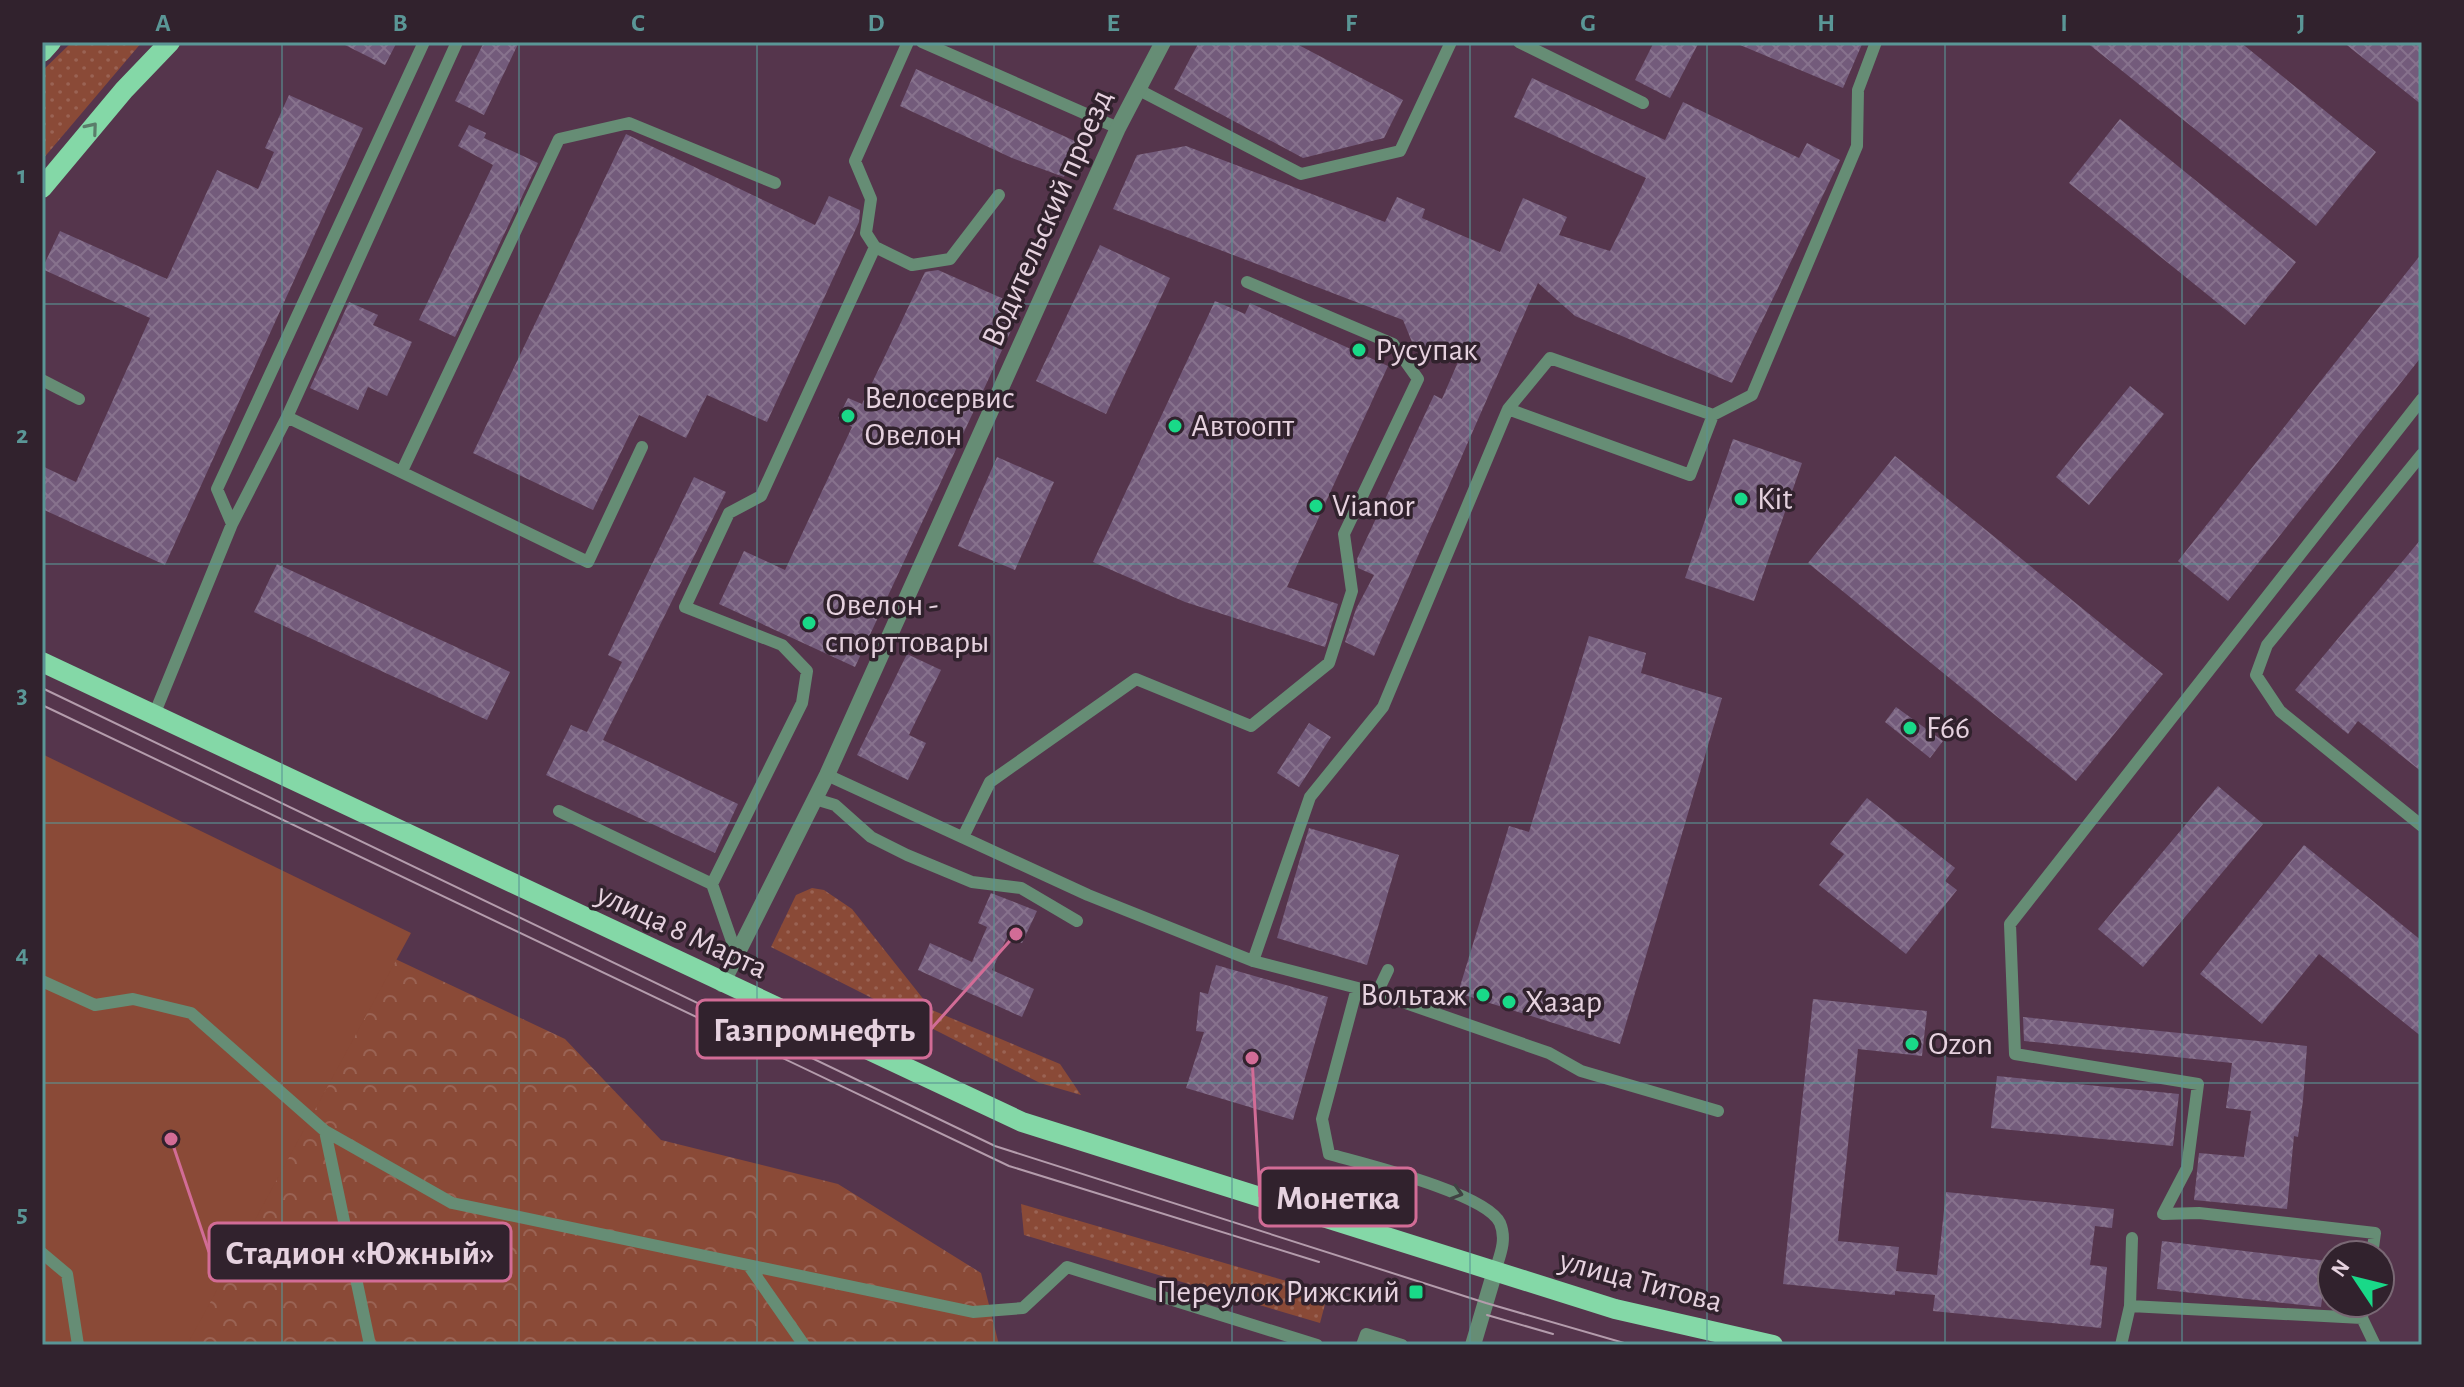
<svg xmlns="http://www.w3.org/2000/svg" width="2464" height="1387" font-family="'Alegreya Sans',sans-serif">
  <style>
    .grass { fill: url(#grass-dots) }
    .forest { fill: url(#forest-crowns) }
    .park { fill: #8a4a37 }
    .building { fill: url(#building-cross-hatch) }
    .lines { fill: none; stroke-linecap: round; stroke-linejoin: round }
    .lane { stroke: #668d75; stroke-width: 12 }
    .street { stroke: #668d75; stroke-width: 16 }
    .primary { stroke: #84d8a7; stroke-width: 20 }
    .tram { stroke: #b49cac; stroke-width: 2 }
    .oneway { stroke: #5a7d6a }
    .oneway2 { stroke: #414243 }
    .grid { fill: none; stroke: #5a9696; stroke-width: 2; stroke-opacity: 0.55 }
    .poi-dot { fill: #19d988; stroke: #31222d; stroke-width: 3 }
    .labels { text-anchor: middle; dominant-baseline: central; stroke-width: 7; stroke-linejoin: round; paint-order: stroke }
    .street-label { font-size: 32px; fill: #e6d2df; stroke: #31222d }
    .poi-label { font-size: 32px; fill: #e6d2df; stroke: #31222d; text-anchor: start }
    .leader { fill: none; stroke: #d26c96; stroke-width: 3 }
    .callout-dot { fill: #d26c96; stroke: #31222d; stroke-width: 3 }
    .callout { fill: #31222d; stroke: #d26c96; stroke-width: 3 }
    .callout-label { font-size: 34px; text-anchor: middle; font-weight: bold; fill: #e6d2df }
    .neatline { fill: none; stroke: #5a9696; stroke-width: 3 }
    .grid-label { font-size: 26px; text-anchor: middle; font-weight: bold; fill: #5a9696 }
  </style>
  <defs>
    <pattern id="grass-dots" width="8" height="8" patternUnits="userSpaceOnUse" patternTransform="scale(2)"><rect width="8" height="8" fill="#8a4a37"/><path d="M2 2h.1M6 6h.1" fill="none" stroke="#9a6354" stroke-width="1.8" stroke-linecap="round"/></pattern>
    <pattern id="forest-crowns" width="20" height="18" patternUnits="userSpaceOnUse" patternTransform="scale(2)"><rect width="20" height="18" fill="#8a4a37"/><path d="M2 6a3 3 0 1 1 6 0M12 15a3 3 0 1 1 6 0" fill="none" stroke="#9a6354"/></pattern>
    <pattern id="building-cross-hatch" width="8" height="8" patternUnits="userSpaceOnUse" patternTransform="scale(2)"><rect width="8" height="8" fill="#735b7b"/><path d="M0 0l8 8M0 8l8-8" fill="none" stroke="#87728d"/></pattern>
  </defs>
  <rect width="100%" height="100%" fill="#55354c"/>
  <path class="grass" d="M72,42H142L42,160V71Z
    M812,888L824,890L852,909L932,1010L1060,1064L1081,1095L1040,1083L771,947L796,895Z
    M1021,1204L1328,1293L1320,1323L1024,1235Z"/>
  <path class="forest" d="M389,956L565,1039L661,1140L838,1184L981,1273L999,1345H52L42,1271V1011Z"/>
  <path class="park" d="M42,754L411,933L187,1345H42Z"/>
  <path class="building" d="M339,42H397L385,65Z
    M484,42H519L484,115L455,101Z
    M1199,42H1293L1403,100L1384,138L1303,158L1174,89Z
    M1654,42H1699L1670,98L1635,80Z
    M1733,42H1863L1843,88Z
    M2086,42H2240L2376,152L2316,226Z
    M2343,42H2422V105Z
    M916,69L1077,142L1064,177L1012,158L900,106Z
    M1532,78L1665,140L1683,102L1799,158L1807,143L1840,160L1732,383L1575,316L1538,283L1374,656L1345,642L1356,609L1374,575L1358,568L1357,559L1434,395L1442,399L1458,362L1414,347L1403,320L1113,209L1137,155L1186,146L1385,222L1397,197L1425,209L1422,218L1500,252L1523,198L1567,217L1559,235L1610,251L1646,178L1514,117Z
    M289,95L363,128L165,565L42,509V466L76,482L150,318L42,269L60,231L167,279L217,170L258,189L274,152L265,148Z
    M2120,119L2296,262L2245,325L2069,183Z
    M469,125L486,133L484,138L538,163L455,337L419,320L493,165L458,146Z
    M626,134L815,225L829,196L860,210L859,222L767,422L707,395L686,438L639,415L593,510L473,453Z
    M1100,245L1170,278L1106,414L1036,381Z
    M2422,253V356L2228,601L2178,561Z
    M938,270L1022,307L855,667L719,604L744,551L785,570L852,427L838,418L848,398L862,404L925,272Z
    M1215,301L1245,314L1250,303L1388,366L1287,587L1338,604L1325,647L1185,602L1093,562Z
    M349,302L378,315L373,325L412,342L387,396L368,387L358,410L310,388Z
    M2130,386L2164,414L2089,505L2056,477Z
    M1733,439L1802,463L1754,601L1685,578Z
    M1895,456L2163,674L2076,781L1808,563Z
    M997,457L1054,482L1015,570L958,546Z
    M694,477L726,492L603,740L738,804L715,853L546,775L571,725L587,732L622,662L608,655Z
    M2422,538V772L2358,721L2348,734L2295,690Z
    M277,564L510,672L487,720L254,612Z
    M1589,636L1646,653L1641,673L1722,698L1620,1044L1458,993L1509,826L1529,832Z
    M907,654L941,670L909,735L926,743L908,780L857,755Z
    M1896,707L1943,741L1930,758L1885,722Z
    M1309,723L1331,737L1299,787L1277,773Z
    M2218,786L2263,824L2143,967L2098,929Z
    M1867,798L1955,868L1945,881L1957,890L1906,954L1819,885L1844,854L1830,844Z
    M1309,828L1399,855L1367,965L1277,938Z
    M2304,845L2422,941V1037L2319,954L2262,1024L2200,974Z
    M991,893L1037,911L1022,943L1007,937L992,970L1034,989L1022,1017L918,970L930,943L972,962L987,927L978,923Z
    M1216,965L1328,997L1293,1120L1186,1088L1204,1032L1196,1031L1200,992L1208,994Z
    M1813,999L1927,1011L1922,1056L1858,1049L1838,1241L1899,1247L1896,1271L1937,1275L1946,1192L2114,1209L2112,1228L2095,1226L2090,1265L2107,1267L2101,1328L1933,1311L1935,1295L1895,1291V1295L1783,1284Z
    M2023,1017L2307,1046L2303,1100L2298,1137L2294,1136L2287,1209L2194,1200L2199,1153L2244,1157L2251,1111L2226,1108L2232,1063L2024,1041Z
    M1997,1076L2179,1094L2173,1146L1991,1128Z
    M2162,1241L2327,1261L2321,1307L2157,1289Z"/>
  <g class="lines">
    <path class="lane" d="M922,42L1118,128
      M1519,42L1643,103
      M1137,89L1301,174L1400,151L1451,42
      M875,247L912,265L950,259L999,195
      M42,380L79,399
      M1508,409L1550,358L1713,415
      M287,417L588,562L642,447
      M2422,454L2267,645L2256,675L2280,711L2422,826
      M402,471L559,139L629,123L775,183
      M232,524L217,489L424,42
      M154,715L232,524L287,417L457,42
      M827,775L1088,895L1253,961L1377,993L1549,1053L1581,1071L1718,1111
      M815,799L835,805L871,837L907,855L972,882L1021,888L1077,921
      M559,811L712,884L736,953
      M963,837L990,782L1136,679L1251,726L1329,663L1352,591L1344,534L1418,379L1393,344L1247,282
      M712,884L802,703L807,671L782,645L685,607L729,513L761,496L875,247L866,233L871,199L855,161L908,42
      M1253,961L1310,797L1383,707L1508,409L1690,475L1713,415L1752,395L1857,146L1858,90L1876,42
      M42,981L95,1005L133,999L191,1013L325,1131L370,1345
      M1357,988L1322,1119L1329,1154C1364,1164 1486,1193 1500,1223C1507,1240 1500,1255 1495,1271
      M1377,993L1388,970
      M325,1131L452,1203L973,1312L1023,1308L1067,1267L1317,1345
      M42,1253L67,1274L78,1345
      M2372,1255L2375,1233L2199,1213L2163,1214L2187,1168L2198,1084L2015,1054L2010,924L2422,399
      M749,1266L804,1345
      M2364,1303L2362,1318L2375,1345
      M2130,1306L2132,1238
      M1362,1345L1366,1334L1402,1345
      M2121,1345L2130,1306L2362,1318"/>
    <path class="street" d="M722,984L827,775L1118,128L1163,42
      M1473,1345L1495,1271"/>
    <path class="primary" d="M42,52L51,42
      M42,188L124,90L170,42
      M42,662L1022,1122L1615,1309L1773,1345"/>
    <path class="tram" d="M42,688L995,1146L1486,1303L1631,1345
      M42,705L1009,1166L1319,1262
      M1487,1315L1553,1334"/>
  </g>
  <defs><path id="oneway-chevron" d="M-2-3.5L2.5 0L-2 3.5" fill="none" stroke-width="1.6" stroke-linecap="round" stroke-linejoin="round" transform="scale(2)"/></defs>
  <use class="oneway" href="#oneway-chevron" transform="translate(92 128) rotate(-50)"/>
  <use class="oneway2" href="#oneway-chevron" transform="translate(1457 1193) rotate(17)"/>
  <path class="grid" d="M282,42V1345M519,42V1345M757,42V1345M994,42V1345M1232,42V1345M1470,42V1345M1707,42V1345M1945,42V1345M2182,42V1345M42,304H2422M42,564H2422M42,823H2422M42,1083H2422"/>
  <g class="poi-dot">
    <circle cx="1359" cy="350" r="8"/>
    <circle cx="848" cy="416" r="8"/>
    <circle cx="1175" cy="426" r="8"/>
    <circle cx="1741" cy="499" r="8"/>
    <circle cx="1316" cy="506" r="8"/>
    <circle cx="809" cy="623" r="8"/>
    <circle cx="1910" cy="728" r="8"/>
    <circle cx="1483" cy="995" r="8"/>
    <circle cx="1509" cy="1002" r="8"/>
    <circle cx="1912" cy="1044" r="8"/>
    <rect x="1408" y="1284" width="16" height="16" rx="4"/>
  </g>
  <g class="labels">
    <g class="street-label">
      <text transform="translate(1047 218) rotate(-66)">Водительский проезд</text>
      <text transform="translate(682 931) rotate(25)">улица 8 Марта</text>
      <text transform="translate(1641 1281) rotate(15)">улица Титова</text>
    </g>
    <g class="poi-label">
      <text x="1375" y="350">Русупак</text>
      <text x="864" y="398">Велосервис<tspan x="864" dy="37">Овелон</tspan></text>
      <text x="1191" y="426">Автоопт</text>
      <text x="1757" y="499">Kit</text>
      <text x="1332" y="506">Vianor</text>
      <text x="825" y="605">Овелон -<tspan x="825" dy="37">спорттовары</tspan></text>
      <text x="1926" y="728">F66</text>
      <text x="1467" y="995" text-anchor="end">Вольтаж</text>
      <text x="1525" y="1002">Хазар</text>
      <text x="1928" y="1044">Ozon</text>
      <text x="1400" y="1292" text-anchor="end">Переулок Рижский</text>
    </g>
  </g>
  <path class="leader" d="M1016 934L931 1029M1252 1058L1260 1197M171 1139L209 1252"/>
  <g class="callout-dot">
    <circle cx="1016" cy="934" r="8"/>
    <circle cx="1252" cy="1058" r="8"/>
    <circle cx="171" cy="1139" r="8"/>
  </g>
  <g class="callout">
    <rect x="697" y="1000" width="234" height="58" rx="8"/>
    <rect x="1260" y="1168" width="156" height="58" rx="8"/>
    <rect x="209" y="1223" width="302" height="58" rx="8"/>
  </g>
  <g class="callout-label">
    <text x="814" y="1041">Газпромнефть</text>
    <text x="1338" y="1209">Монетка</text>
    <text x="360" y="1264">Стадион «Южный»</text>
  </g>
  <rect width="2464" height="1387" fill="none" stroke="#31222d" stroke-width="88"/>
  <g transform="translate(2356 1279) rotate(305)"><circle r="38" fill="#31222d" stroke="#796874" stroke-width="2"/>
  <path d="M0-6L14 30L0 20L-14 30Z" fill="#19d988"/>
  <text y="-12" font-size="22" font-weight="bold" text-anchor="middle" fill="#e6d2df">N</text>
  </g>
  <rect x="44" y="44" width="2376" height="1299" class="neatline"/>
  <g class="grid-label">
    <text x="163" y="31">A</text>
    <text x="400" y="31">B</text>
    <text x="638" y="31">C</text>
    <text x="876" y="31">D</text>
    <text x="1113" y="31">E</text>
    <text x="1351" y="31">F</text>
    <text x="1588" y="31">G</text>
    <text x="1826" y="31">H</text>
    <text x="2064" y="31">I</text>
    <text x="2301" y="31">J</text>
    <text x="22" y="183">1</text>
    <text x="22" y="443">2</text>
    <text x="22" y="703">3</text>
    <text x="22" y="962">4</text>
    <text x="22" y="1222">5</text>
  </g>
</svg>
